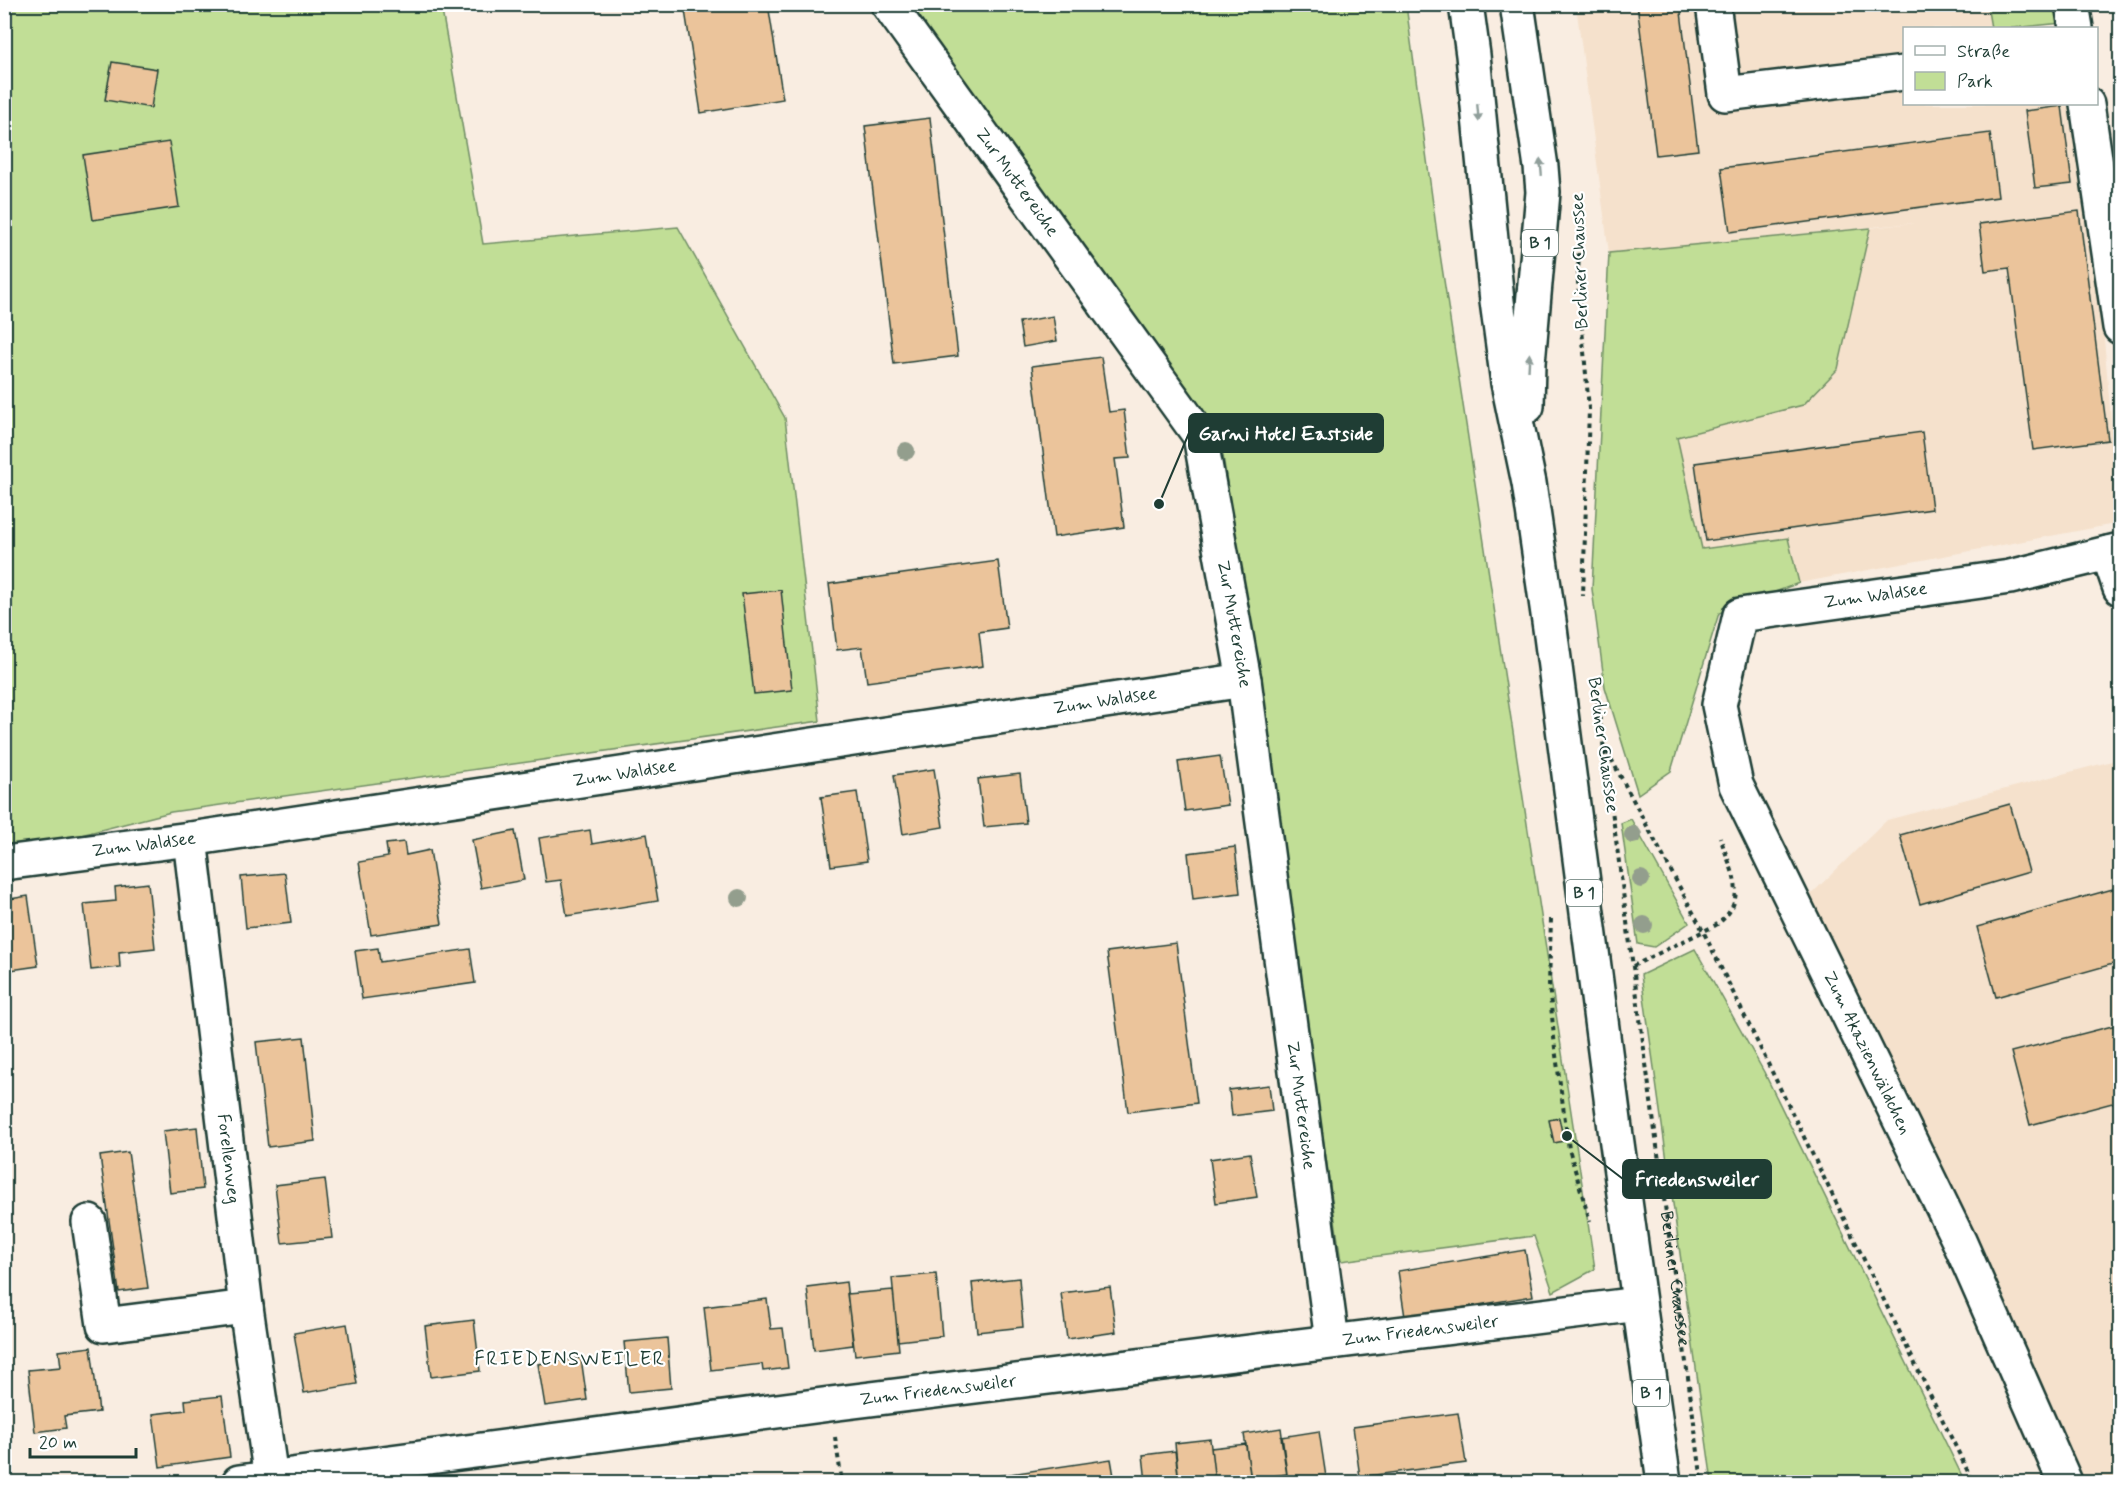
<svg xmlns="http://www.w3.org/2000/svg" width="2125" height="1487" font-family="Mynerve,sans-serif">
  <style>
    .built { fill: #f5e1cc }
    .green { fill: #c1de96; stroke: #708e65; stroke-width: 1.5 }
    .building { fill: #ebc49b; stroke: #1f3d34; stroke-width: 1.5 }
    .lines { fill: none; stroke-linecap: round; stroke-linejoin: round }
    .minor-casing { stroke: #1f3d34; stroke-width: 38 }
    .major-casing { stroke: #1f3d34; stroke-width: 38 }
    .path { stroke: #1f3d34; stroke-width: 4; stroke-dasharray: 4.5 4.5; stroke-linecap: butt }
    .minor { stroke: #fff; stroke-width: 33 }
    .major { stroke: #fff; stroke-width: 33 }
    .tree { fill: #939e8d }
    .oneway { fill: #8f9e9a }
    .labels { text-anchor: middle; dominant-baseline: central; stroke-width: 4.5; stroke-linejoin: round; paint-order: stroke }
    .shield { fill: #fff; stroke: #627771; stroke-width: 1.5 }
    .shield-label { font-size: 16px; font-weight: bold; fill: #1f3d34 }
    .street-label { font-size: 18px; fill: #1f3d34; stroke: #fff }
    .neighbourhood-label { font-size: 20px; letter-spacing: 1.5px; fill: #1f3d34; stroke: #fff }
    .leader { fill: none; stroke: #1f3d34; stroke-width: 2 }
    .callout-dot { fill: #1f3d34; stroke: #fff; stroke-width: 2 }
    .callout { fill: #1f3d34; stroke: #1f3d34; stroke-width: 2 }
    .callout-label { font-size: 20px; text-anchor: middle; font-weight: bold; fill: #fff }
  </style>
  <rect width="100%" height="100%" fill="#f9ede1"/>
  <filter id="ink" filterUnits="userSpaceOnUse"><feTurbulence type="fractalNoise" baseFrequency=".0167" numOctaves="2"/><feDisplacementMap in="SourceGraphic" scale="12" xChannelSelector="R" yChannelSelector="G"/><feConvolveMatrix kernelMatrix="1 2 1 2 8 2 1 2 1" color-interpolation-filters="sRGB"/></filter>
  <g filter="url(#ink)">
    <path class="built" d="M1576,5H1987L1991,28H1904V104H2076L2091,189L2120,523L1799,583L1788,538L1702,549L1677,437L1803,405L1838,369L1870,228L1914,223L1609,253Z
      M2120,759V1482H2065L1796,909L1887,820Z"/>
    <path class="green" d="M5,5H441L483,244L678,227L785,418L820,721L171,812L81,835L5,848Z
      M902,5H1406L1438,241L1595,1269L1553,1292L1534,1236L1341,1261L1220,435Z
      M1987,5H2059L2062,23L2013,28H1991Z
      M1870,228L1838,369L1803,405L1677,437L1702,549L1788,538L1799,583L1719,613L1671,771L1638,794L1605,687L1592,589L1609,253Z
      M1631,819L1689,923L1654,947L1638,944L1621,823Z
      M1695,949L1764,1072L1965,1482H1712L1641,975Z"/>
    <path class="building" d="M684,4H768L783,99L701,113Z
      M1637,4H1680L1698,150L1656,155Z
      M1778,4H1828L1779,10Z
      M112,62L157,69L151,108L105,100Z
      M2062,106L2072,184L2035,188L2025,111Z
      M930,118L958,356L894,364L865,126Z
      M1990,133L1998,197L1730,232L1721,168Z
      M169,142L179,207L93,220L83,155Z
      M2079,211L2108,440L2033,450L2009,268L1985,271L1979,224Z
      M1053,316L1057,341L1023,347L1019,322Z
      M1101,357L1109,412L1124,410L1130,458L1115,459L1124,527L1054,537L1032,366Z
      M1922,432L1932,509L1706,541L1695,463Z
      M998,561L1007,628L979,632L983,666L867,682L862,647L837,650L829,584Z
      M781,590L792,690L754,694L742,594Z
      M1220,756L1228,805L1185,811L1178,762Z
      M934,769L943,827L903,834L894,775Z
      M1020,774L1026,823L984,827L978,779Z
      M857,792L867,861L831,866L821,797Z
      M2010,804L2029,872L1920,904L1900,835Z
      M590,830L592,844L647,834L658,901L567,916L561,880L546,882L539,838Z
      M515,831L524,880L481,888L472,840Z
      M404,842L406,855L430,850L442,924L371,935L359,862L388,857L386,844Z
      M1235,847L1240,893L1193,899L1188,853Z
      M285,873L291,923L246,928L241,877Z
      M148,883L155,948L119,952L120,967L91,970L84,904L116,901L115,887Z
      M2120,887V962L1996,997L1977,927Z
      M28,896L38,966L4,971V900Z
      M1176,943L1197,1103L1128,1112L1107,952Z
      M378,948L380,962L470,949L475,983L362,999L355,951Z
      M2120,1024V1101L2030,1125L2011,1052Z
      M304,1037L315,1141L268,1147L256,1042Z
      M1269,1085L1272,1111L1232,1116L1229,1090Z
      M1559,1118L1564,1141L1554,1143L1549,1120Z
      M197,1127L203,1189L170,1193L163,1131Z
      M128,1152L148,1288L119,1292L100,1156Z
      M1250,1153L1257,1197L1216,1203L1210,1159Z
      M325,1179L332,1238L282,1243L275,1185Z
      M1525,1250L1533,1296L1405,1317L1398,1271Z
      M936,1274L942,1336L898,1341L892,1278Z
      M1019,1278L1023,1327L977,1332L972,1283Z
      M846,1282L853,1345L814,1350L807,1287Z
      M1110,1287L1116,1332L1067,1339L1061,1293Z
      M893,1290L899,1350L855,1355L847,1294Z
      M767,1299L771,1329L783,1328L788,1368L763,1371L762,1364L711,1370L704,1307Z
      M474,1320L480,1371L431,1377L425,1326Z
      M347,1324L357,1384L304,1393L294,1333Z
      M667,1338L671,1388L629,1392L624,1342Z
      M91,1347L99,1412L64,1416L66,1428L35,1432L28,1370L61,1367L59,1351Z
      M581,1358L587,1400L545,1406L538,1364Z
      M222,1396L230,1457L160,1467L153,1414L186,1410L185,1400Z
      M1458,1413L1466,1463L1360,1477L1353,1427Z
      M1281,1428L1287,1474L1251,1479L1244,1434Z
      M1319,1431L1326,1477L1288,1482L1281,1437Z
      M1210,1439L1215,1482H1179L1175,1443Z
      M1246,1444L1251,1482H1215L1211,1448Z
      M1175,1451L1179,1482H1146L1143,1455Z
      M1111,1459L1115,1482H956Z"/>
    <g class="lines">
      <defs>
        <g id="minor">
          <path id="s2" d="M888,4L1200,436L1244,680L1332,1341"/>
          <path d="M1713,4L1725,94L1904,73"/>
          <path d="M2072,4L2076,28"/>
          <path d="M2087,104L2120,327"/>
          <path d="M2108,553L2120,588"/>
          <path id="s3" d="M190,839L246,1307L271,1478"/>
          <path id="s4" d="M4,863L190,839L1244,680"/>
          <path d="M89,1222L104,1325L246,1307"/>
          <path id="s5" d="M239,1482L830,1404L1639,1304"/>
          <path id="s6" d="M2065,1482L1959,1241L1736,785L1719,705L1740,615L2010,577L2120,550"/>
        </g>
        <path id="major" d="M1466,4L1473,55L1497,301L1508,383L1529,483L1550,628L1616,1136L1664,1482
          M1517,4L1541,167L1543,192L1528,363L1527,406"/>
      </defs>
      <use href="#minor" class="minor-casing"/>
      <use href="#major" class="major-casing"/>
      <g class="path">
        <path d="M1580,199L1578,283L1589,409L1583,596"/>
        <path id="s1" d="M1597,698L1702,1482"/>
        <path d="M1607,751L1703,931L1973,1482"/>
        <path d="M1551,919L1549,984L1555,1048L1569,1149L1590,1222"/>
        <path d="M1633,966L1716,925C1751,899 1731,872 1720,837"/>
        <path d="M835,1437L842,1482"/>
      </g>
      <use href="#minor" class="minor"/>
      <use href="#major" class="major"/>
    </g>
    <g class="tree">
      <circle cx="906" cy="451" r="9"/>
      <circle cx="1633" cy="835" r="9"/>
      <circle cx="1641" cy="879" r="9"/>
      <circle cx="739" cy="898" r="9"/>
      <circle cx="1644" cy="925" r="9"/>
    </g>
    <defs><path id="oneway-solid" d="M-6-.8H1V-3.2L6.5 0L1 3.2V.8H-6Z" transform="scale(1.5)"/></defs>
    <g class="oneway">
      <use href="#oneway-solid" transform="translate(1478 113) rotate(85)"/>
      <use href="#oneway-solid" transform="translate(1541 167) rotate(-95)"/>
      <use href="#oneway-solid" transform="translate(1529 362) rotate(-87)"/>
    </g>
  </g>
  <g class="labels">
    <g class="shield">
      <rect x="1522" y="230" width="36" height="26" rx="4.5"/>
      <rect x="1566" y="880" width="36" height="26" rx="4.5"/>
      <rect x="1633" y="1380" width="36" height="26" rx="4.5"/>
    </g>
    <g class="shield-label">
      <text x="1540" y="243">B 1</text>
      <text x="1584" y="893">B 1</text>
      <text x="1651" y="1393">B 1</text>
    </g>
    <g class="street-label">
      <text stroke="none"><textPath href="#s2" startOffset="220">Zur Muttereiche</textPath></text>
      <text transform="translate(1580 261) rotate(-92)">Berliner Chaussee</text>
      <text stroke="none"><textPath href="#s6" startOffset="1082">Zum Waldsee</textPath></text>
      <text stroke="none"><textPath href="#s2" startOffset="724">Zur Muttereiche</textPath></text>
      <text stroke="none"><textPath href="#s4" startOffset="1113">Zum Waldsee</textPath></text>
      <text transform="translate(1603 745) rotate(82)">Berliner Chaussee</text>
      <text stroke="none"><textPath href="#s4" startOffset="627">Zum Waldsee</textPath></text>
      <text stroke="none"><textPath href="#s4" startOffset="141">Zum Waldsee</textPath></text>
      <text transform="translate(1867 1053) rotate(64)">Zum Akazienwäldchen</text>
      <text stroke="none"><textPath href="#s2" startOffset="1210">Zur Muttereiche</textPath></text>
      <text stroke="none"><textPath href="#s3" startOffset="322">Forellenweg</textPath></text>
      <text stroke="none"><textPath href="#s1" startOffset="586">Berliner Chaussee</textPath></text>
      <text stroke="none"><textPath href="#s5" startOffset="1191">Zum Friedensweiler</textPath></text>
      <text stroke="none"><textPath href="#s5" startOffset="705">Zum Friedensweiler</textPath></text>
    </g>
    <g class="neighbourhood-label">
      <text x="570" y="1359">FRIEDENSWEILER</text>
    </g>
  </g>
  <path class="leader" d="M1159 504L1189 433M1567 1136L1623 1179"/>
  <g class="callout-dot">
    <circle cx="1159" cy="504" r="6"/>
    <circle cx="1567" cy="1136" r="6"/>
  </g>
  <g class="callout">
    <rect x="1189" y="414" width="194" height="38" rx="6"/>
    <rect x="1623" y="1160" width="148" height="38" rx="6"/>
  </g>
  <g class="callout-label">
    <text x="1286" y="440">Garni Hotel Eastside</text>
    <text x="1697" y="1186">Friedensweiler</text>
  </g>
  <rect width="2125" height="1487" fill="none" stroke="#fff" stroke-width="24"/>
  <rect x="12" y="12" width="2101" height="1463" fill="none" stroke="#1f3d34" stroke-width="2" filter="url(#ink)"/>
  <rect x="1903" y="27" width="195" height="78" fill="#ffffff" stroke="#a5b1ae" stroke-width="1.5"/>
  <rect x="1915" y="46" width="30" height="9" fill="#ffffff" stroke="#a5b1ae" stroke-width="1.5"/>
  <text x="1957" y="57" font-size="18" fill="#1f3d34">Straße</text>
  <rect x="1915" y="72" width="30" height="18" fill="#c1de96" stroke="#a5b1ae" stroke-width="1.5"/>
  <text x="1957" y="87" font-size="18" fill="#1f3d34">Park</text>
  <path d="M30 1448v9h106v-9" fill="none" stroke="#1f3d34" stroke-width="3"/>
  <text x="39" y="1448" font-size="18" fill="#1f3d34" stroke="#ffffff" stroke-width="4.5" paint-order="stroke">20 m</text>
</svg>
